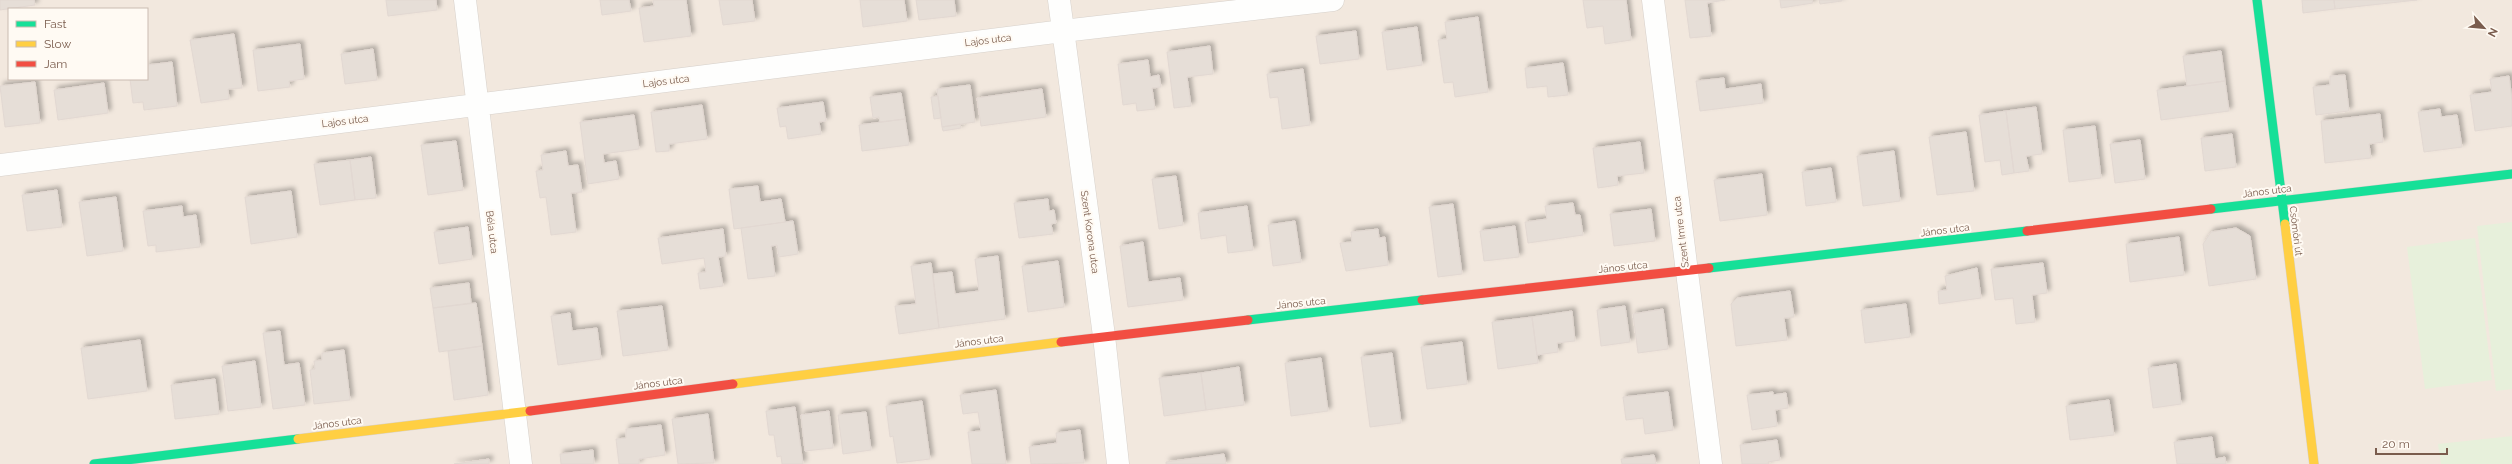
<svg xmlns="http://www.w3.org/2000/svg" width="2512" height="464" font-family="Raleway,sans-serif">
  <style>
    .residential { fill: #f2e8de; fill-rule: evenodd }
    .green { fill: #e7f0db }
    .building { fill: #e6ded7; stroke: #e2d8d2; filter: url(#shadow) }
    .lines { fill: none; stroke-linecap: round; stroke-linejoin: round }
    .street-casing { stroke: #d7d1cb; stroke-width: 23 }
    .fast-casing { stroke: #d9d2cb; stroke-width: 10 }
    .slow-casing { stroke: #d9d2cb; stroke-width: 10 }
    .jam-casing { stroke: #d9d2cb; stroke-width: 10 }
    .street { stroke: #fefefd; stroke-width: 22 }
    .fast { stroke: #16e098; stroke-width: 9 }
    .slow { stroke: #ffcf43; stroke-width: 9 }
    .jam { stroke: #f24e42; stroke-width: 9 }
    .labels { text-anchor: middle; dominant-baseline: central; stroke-width: 4; stroke-linejoin: round; paint-order: stroke }
    .street-label { font-size: 10px; fill: #7a5c4d; stroke: #fffaf3 }
  </style>
  <defs>
    <filter id="shadow"><feDropShadow dx="3.5" dy="-3.5" stdDeviation="2" flood-color="#0004"/></filter>
  </defs>
  <rect width="100%" height="100%" fill="#f9f5f0"/>
  <path class="residential" d="M0,0H2512V464H0ZM9,9H147V79H9Z"/>
  <path class="green" d="M2512,222V389L2496,391L2477,226Z
    M2475,238L2492,380L2425,389L2407,247Z
    M2512,436V464H2441L2438,444Z"/>
  <path class="building" d="M0,0H34L35,5L0,10Z
    M386,0H436L437,10L388,16Z
    M600,0H629L631,11L602,15Z
    M653,0H686L691,36L644,42L639,8L654,6Z
    M719,0H752L755,21L723,25Z
    M860,0H904L907,21L863,27Z
    M916,0H954L956,16L919,20Z
    M1583,0H1626L1631,40L1605,44L1603,26L1587,28Z
    M1685,0H1725L1707,3L1711,36L1690,38Z
    M1780,0H1812L1813,3L1781,8Z
    M1819,0H1842V1L1820,4Z
    M2302,0H2334L2335,9L2303,13Z
    M2334,0H2417L2335,9Z
    M1478,17L1488,92L1455,97L1453,82L1444,83L1438,40L1447,39L1445,22Z
    M1417,27L1422,65L1387,70L1382,32Z
    M1356,31L1359,59L1320,64L1316,36Z
    M234,34L242,88L228,89L229,99L201,103L190,40Z
    M300,44L304,79L289,81L290,87L258,91L253,50Z
    M1210,46L1213,74L1187,77L1191,106L1174,108L1167,52Z
    M373,49L377,80L345,84L341,54Z
    M2221,51L2225,81L2187,86L2183,56Z
    M1148,60L1150,77L1159,75L1161,87L1152,88L1155,109L1137,111L1136,103L1123,105L1118,64Z
    M172,62L177,106L144,110L143,102L133,103L130,79H147V65Z
    M1563,63L1568,95L1548,97L1547,86L1527,88L1525,68Z
    M1303,69L1310,125L1282,129L1278,97L1270,98L1267,74Z
    M2345,75L2349,111L2316,115L2313,87L2330,85V76Z
    M2509,76L2512,100V126L2475,131L2470,95L2492,92L2490,79Z
    M1724,78L1725,89L1761,84L1763,103L1700,111L1696,81Z
    M2225,81L2229,111L2161,120L2157,90Z
    M35,82L40,123L5,127L0,86Z
    M104,83L108,113L58,120L54,90Z
    M970,85L975,122L942,127L937,89Z
    M1042,89L1046,117L981,126L977,98Z
    M901,93L905,119L880,122L879,117L873,118L870,97Z
    M938,96L941,118L934,119L931,97Z
    M823,102L826,121L819,122L821,134L788,139L786,126L780,127L777,108Z
    M702,105L707,139L669,144V151L656,152L651,112Z
    M2036,107L2042,154L2026,156L2029,171L2014,173L2006,111Z
    M2440,109L2441,117L2457,115L2462,147L2424,152L2418,112Z
    M2006,111L2014,173L2002,175L2000,160L1985,162L1979,115Z
    M2380,114L2383,142L2369,144L2371,158L2325,163L2321,121Z
    M634,115L639,149L603,154L604,163L616,161L619,179L588,184L580,122Z
    M905,119L909,145L862,151L859,125Z
    M960,124L961,128L943,131L942,127Z
    M2095,126L2101,178L2069,182L2063,130Z
    M1966,132L1974,191L1937,195L1929,137Z
    M2232,134L2236,167L2205,171L2201,138Z
    M2140,140L2145,179L2115,183L2110,144Z
    M456,141L463,190L428,195L421,145Z
    M1640,142L1644,173L1617,176L1618,185L1598,188L1593,148Z
    M566,151L568,166L578,165L582,192L571,193L576,232L551,235L546,197L540,198L536,171L543,170L541,155Z
    M1894,151L1900,201L1863,206L1857,156Z
    M371,157L376,198L355,200L350,160Z
    M350,160L355,200L320,205L314,164Z
    M1831,168L1836,202L1806,206L1802,172Z
    M1762,174L1767,215L1720,221L1714,180Z
    M1176,176L1183,225L1159,229L1152,179Z
    M758,186L760,202L781,199L785,222L734,229L729,189Z
    M57,190L62,227L27,231L22,195Z
    M291,191L297,237L251,244L245,197Z
    M116,197L123,251L87,256L79,202Z
    M1048,199L1049,211L1054,210L1056,223L1051,224L1053,234L1019,238L1014,203Z
    M1573,203L1575,215H1580L1583,235L1528,243L1525,222L1547,219L1545,206Z
    M1453,204L1462,274L1438,277L1429,207Z
    M182,206L183,217L196,215L200,247L156,252V245L148,246L143,211Z
    M1247,206L1253,250L1228,253L1226,235L1201,239L1198,213Z
    M1651,209L1655,241L1614,246L1610,214Z
    M793,221L798,254L779,257L777,245L771,246L775,276L748,279L741,228Z
    M1295,221L1301,262L1273,266L1268,225Z
    M1515,226L1519,257L1484,261L1480,231Z
    M468,227L472,259L439,264L434,232Z
    M2236,228L2250,236L2256,279L2209,286L2203,244L2211,232Z
    M723,229L726,256L718,257L723,286L700,289L698,273L706,272L704,258L662,264L658,238Z
    M1378,229L1379,238L1385,237L1388,265L1346,271L1340,243L1352,242L1351,232Z
    M2179,237L2184,275L2130,282L2126,244Z
    M1143,242L1148,282L1180,278L1183,300L1128,307L1120,246Z
    M998,256L1005,319L939,328L933,274L952,272L955,294L979,291L975,259Z
    M1058,261L1064,307L1028,312L1022,266Z
    M931,263L939,328L899,334L895,306L916,304L911,266Z
    M2043,263L2047,293L2032,295L2035,322L2016,324L2013,298L1995,300L1991,269Z
    M1977,268L1981,298L1939,304L1938,291L1947,290L1945,276Z
    M469,283L471,303L433,308L430,288Z
    M1790,291L1794,317L1784,318L1787,340L1736,346L1731,304L1737,298Z
    M476,303L482,346L439,352L433,308Z
    M1906,304L1910,337L1865,343L1861,310Z
    M662,306L668,350L623,356L617,311Z
    M1625,306L1630,342L1601,346L1597,310Z
    M1663,309L1668,349L1638,353L1633,314Z
    M1572,311L1575,341L1557,343L1558,352L1537,355L1532,317Z
    M570,313L572,331L597,328L601,359L558,365L551,316Z
    M1532,317L1538,363L1498,369L1492,322Z
    M280,331L284,365L299,363L305,405L273,409L263,333Z
    M140,340L147,391L88,399L81,348Z
    M1462,342L1467,384L1427,389L1421,347Z
    M482,346L488,395L454,400L448,351Z
    M344,350L350,400L314,404L310,370L315,369L314,361L322,360V353Z
    M1392,353L1401,423L1370,427L1361,357Z
    M1321,358L1328,411L1291,416L1285,363Z
    M255,361L261,407L228,411L222,366Z
    M2176,364L2181,404L2153,408L2148,368Z
    M1239,367L1244,405L1206,410L1201,373Z
    M1201,373L1206,410L1164,416L1159,378Z
    M215,379L219,414L175,419L171,385Z
    M996,390L1006,464H972L968,432L981,431L978,412L963,414L960,395Z
    M1668,392L1673,430L1645,434L1643,418L1626,420L1623,397Z
    M1773,392V395L1786,393L1788,408L1775,410L1777,426L1752,430L1747,395Z
    M2109,400L2114,435L2070,440L2066,406Z
    M922,401L930,459L897,463L893,436L890,437L886,406Z
    M795,407L803,464H782L781,456L777,457L774,435H769L766,411Z
    M829,411L833,448L805,451L801,415Z
    M866,412L871,450L843,454L838,415Z
    M708,414L714,463L678,464L672,419Z
    M661,425L665,455L639,459V464H619L616,439L626,438V429Z
    M1080,430L1084,463L1031,464L1029,447L1057,443L1056,433Z
    M2212,437L2215,459L2225,457L2226,464H2177L2174,442Z
    M1777,440L1780,460L1768,462L1769,464H1742L1740,445Z
    M593,450L594,464H561L560,454Z
    M1224,454L1226,464H1166V462Z
    M1654,455L1656,464H1622L1621,459Z
    M489,459V464H454Z"/>
  <g class="lines">
    <defs>
      <path id="street" d="M465,0L521,464
        M1059,0L1104,336L1118,464
        M1653,0L1711,464
        M0,165L1063,31L1333,0"/>
      <path id="fast" d="M2257,0L2285,224
        M2211,209L2512,174
        M1709,268L2027,231
        M1248,320L1422,300
        M94,464L298,439"/>
      <path id="slow" d="M2285,224L2314,464
        M733,384L1061,342
        M298,439L530,411"/>
      <path id="jam" d="M2027,231L2211,209
        M1422,300L1709,268
        M1061,342L1248,320
        M530,411L733,384"/>
    </defs>
    <use href="#street" class="street-casing"/>
    <use href="#fast" class="fast-casing"/>
    <use href="#slow" class="slow-casing"/>
    <use href="#jam" class="jam-casing"/>
    <use href="#street" class="street"/>
    <use href="#fast" class="fast"/>
    <use href="#slow" class="slow"/>
    <use href="#jam" class="jam"/>
  </g>
  <g class="labels">
    <g class="street-label">
      <text transform="translate(988 40) rotate(-7)">Lajos utca</text>
      <text transform="translate(666 81) rotate(-7)">Lajos utca</text>
      <text transform="translate(345 121) rotate(-7)">Lajos utca</text>
      <text transform="translate(2267 191) rotate(-7)">János utca</text>
      <text transform="translate(1945 230) rotate(-7)">János utca</text>
      <text transform="translate(2296 231) rotate(83)">Csömöri út</text>
      <text transform="translate(492 232) rotate(83)">Béla utca</text>
      <text transform="translate(1090 232) rotate(82)">Szent Korona utca</text>
      <text transform="translate(1681 232) rotate(-97)">Szent Imre utca</text>
      <text transform="translate(1623 267) rotate(-6)">János utca</text>
      <text transform="translate(1301 303) rotate(-6)">János utca</text>
      <text transform="translate(979 341) rotate(-7)">János utca</text>
      <text transform="translate(658 383) rotate(-7)">János utca</text>
      <text transform="translate(337 423) rotate(-7)">János utca</text>
    </g>
  </g>
  <rect x="8" y="8" width="140" height="72" fill="#fffaf3" stroke="#cabbb1"/>
  <rect x="16" y="21" width="20" height="6" fill="#16e098" stroke="#cabbb1"/>
  <text x="44" y="28" font-size="12" fill="#7a5c4d">Fast</text>
  <rect x="16" y="41" width="20" height="6" fill="#ffcf43" stroke="#cabbb1"/>
  <text x="44" y="48" font-size="12" fill="#7a5c4d">Slow</text>
  <rect x="16" y="61" width="20" height="6" fill="#f24e42" stroke="#cabbb1"/>
  <text x="44" y="68" font-size="12" fill="#7a5c4d">Jam</text>
  <g transform="translate(2484 28) rotate(117)" stroke="#fffaf3" stroke-width="3" paint-order="stroke">
  <path d="M0-3L7 15L0 10L-7 15Z" fill="#7a5c4d"/>
  <text y="-6" font-size="11" font-weight="bold" text-anchor="middle" fill="#7a5c4d">N</text>
  </g>
  <path d="M2376 448v6h71v-6" fill="none" stroke="#7a5c4d" stroke-width="2"/>
  <text x="2382" y="448" font-size="12" fill="#7a5c4d" stroke="#fffaf3" stroke-width="3" paint-order="stroke">20 m</text>
</svg>
